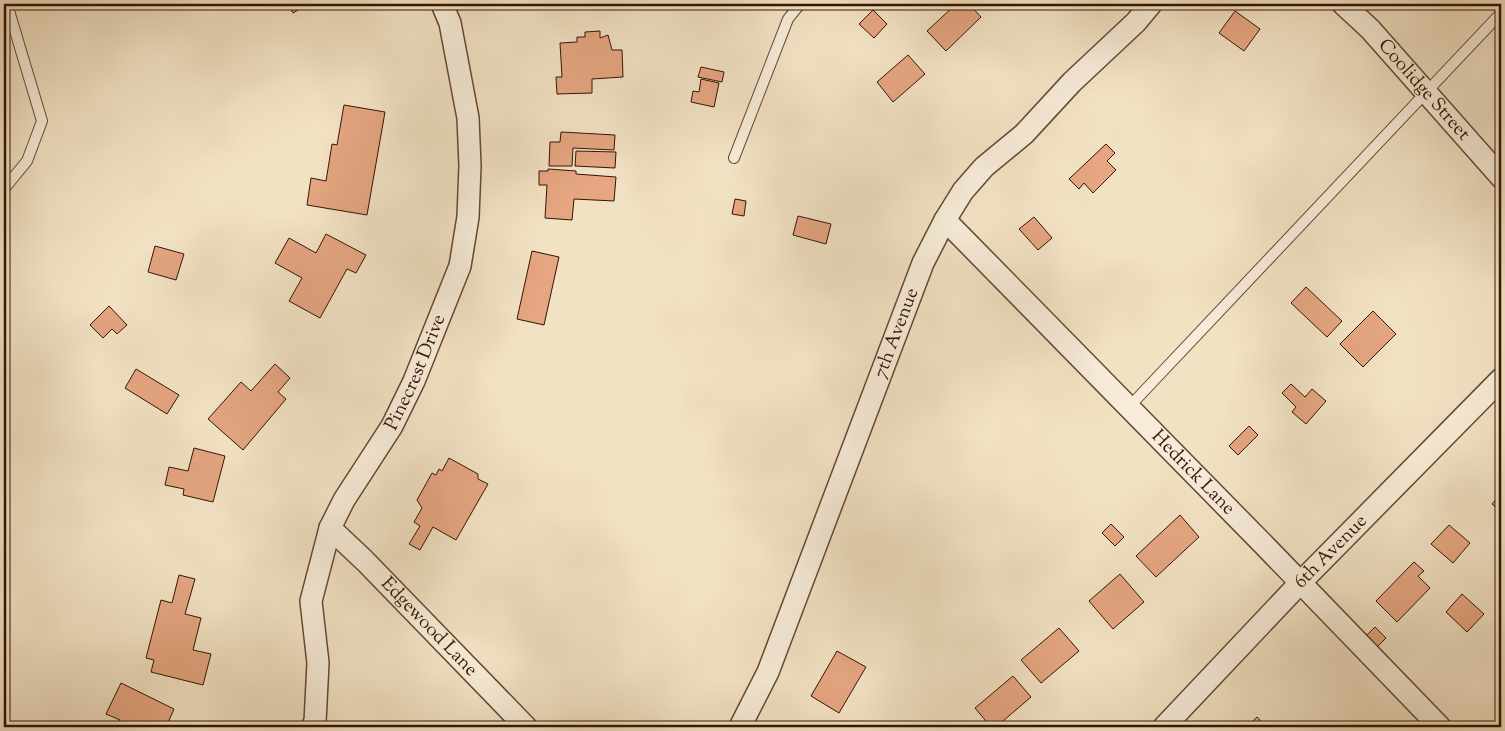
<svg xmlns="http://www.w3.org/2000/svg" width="1505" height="731" font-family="'Sorts Mill Goudy',serif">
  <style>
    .building { fill: #e5a681; stroke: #341402 }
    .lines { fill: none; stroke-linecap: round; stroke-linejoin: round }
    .service-casing { stroke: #644832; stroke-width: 12 }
    .minor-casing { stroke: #644832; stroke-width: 24 }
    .service { stroke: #f7ecd9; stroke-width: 10 }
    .minor { stroke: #f7ecd9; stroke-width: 21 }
    .labels { text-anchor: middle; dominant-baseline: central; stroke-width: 4.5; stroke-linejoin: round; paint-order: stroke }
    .street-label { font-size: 19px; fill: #341402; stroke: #f7ecd9 }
  </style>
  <rect width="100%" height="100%" fill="#f2e2c4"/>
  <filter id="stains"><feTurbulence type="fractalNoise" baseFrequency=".004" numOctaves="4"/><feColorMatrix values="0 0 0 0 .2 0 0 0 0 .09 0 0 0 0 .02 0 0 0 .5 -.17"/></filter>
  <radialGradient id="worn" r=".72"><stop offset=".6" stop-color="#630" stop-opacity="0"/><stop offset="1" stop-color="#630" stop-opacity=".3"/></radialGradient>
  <path class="building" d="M288,4H308L293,13Z
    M956,4H969L981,17L946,51L927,31Z
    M873,10L887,24L874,38L859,24Z
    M1235,11L1260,29L1244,51L1219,33Z
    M600,31V38L608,35L612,50H622L623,77L592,79V93L557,94L556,77H562L560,43L577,42V37H585V32Z
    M908,55L925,74L893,102L877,82Z
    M701,67L724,72L722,82L698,77Z
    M701,79L719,83L714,107L691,102L693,91L699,92Z
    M344,105L385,112L367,215L307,205L311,178L326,181L332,144L337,145Z
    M561,132L615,135L614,150L573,148L572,166H549L550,142H560Z
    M1106,144L1115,153L1107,161L1116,170L1093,193L1084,183L1079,189L1069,179Z
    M576,151L616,152L615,168L575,166Z
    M548,169L576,171V174L616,177L614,201L574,199L572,220L545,218L547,185H539V171H548Z
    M735,199L746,201L744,216L732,214Z
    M798,216L831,224L826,244L793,235Z
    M1034,217L1052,238L1038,250L1019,229Z
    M326,234L366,255L356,273L347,269L320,318L289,301L302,278L275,263L289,238L316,253Z
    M155,246L184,254L176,280L148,272Z
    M532,251L559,257L544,325L517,319Z
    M1306,287L1342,321L1327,337L1291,303Z
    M109,306L127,325L117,334L112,329L103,338L90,325Z
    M1373,311L1396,334L1363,367L1340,344Z
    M275,364L290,378L278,392L286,399L243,450L208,419L241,382L251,391Z
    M136,369L179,395L167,414L125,388Z
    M1291,384L1305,397L1312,389L1326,401L1306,424L1292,412L1296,407L1282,393Z
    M1249,426L1258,435L1238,455L1229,446Z
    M194,448L225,456L213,502L183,495L184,489L165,485L169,467L188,471Z
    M449,458L478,474V479L488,484L456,540L433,527L420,550L409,544L420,526L414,522L422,508L417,500L432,473L436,475L439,469L442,471Z
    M1501,494V512L1492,504Z
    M1180,515L1199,537L1156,577L1136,556Z
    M1111,524L1124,537L1115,546L1102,533Z
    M1449,525L1470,543L1453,563L1431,544Z
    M1414,562L1424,571L1418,576L1430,588L1397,622L1376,601Z
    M1120,574L1144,602L1113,629L1089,601Z
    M179,575L195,579L185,614L201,618L193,650L211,654L203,685L151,672L154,660L146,658L161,600L172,603Z
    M1462,594L1484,614L1467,632L1446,612Z
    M1375,627L1386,638L1377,647L1366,636Z
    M1059,628L1079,651L1041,683L1021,660Z
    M837,651L866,667L839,713L811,696Z
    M1013,676L1031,697L996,727H991L975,708Z
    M121,683L174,709L166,727H116L120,720L106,714Z
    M1257,717L1267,727H1247Z"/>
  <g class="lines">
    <defs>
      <path id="service" d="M734,158L788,19L800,4
        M4,189L27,161L42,121L7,4
        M1129,407L1501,13"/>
      <g id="minor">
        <path id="s1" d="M1343,4L1370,29L1501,177"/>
        <path id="s2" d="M945,220L1268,549L1440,727"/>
        <path id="s3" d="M330,528L365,561L526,727"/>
        <path id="s4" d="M312,727L315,722L318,663L311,601L330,528L344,500L392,426L414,381L460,266L468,217L470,166L468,118L450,23L442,4"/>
        <path id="s5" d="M740,727L768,672L923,263L945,220L963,191L984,167L1024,134L1072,82L1136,22L1151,4"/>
        <path id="s6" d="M1164,727L1300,583L1501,379"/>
      </g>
    </defs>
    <use href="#service" class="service-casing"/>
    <use href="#minor" class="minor-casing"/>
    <use href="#service" class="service"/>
    <use href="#minor" class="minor"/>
  </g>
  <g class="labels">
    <g class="street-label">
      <text stroke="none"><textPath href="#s1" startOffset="118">Coolidge Street</textPath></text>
      <text stroke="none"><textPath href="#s5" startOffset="424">7th Avenue</textPath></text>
      <text stroke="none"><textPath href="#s4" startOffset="381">Pinecrest Drive</textPath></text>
      <text stroke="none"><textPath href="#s2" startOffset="354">Hedrick Lane</textPath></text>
      <text stroke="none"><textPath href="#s6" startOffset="242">6th Avenue</textPath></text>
      <text stroke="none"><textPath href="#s3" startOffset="140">Edgewood Lane</textPath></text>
    </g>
  </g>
  <rect width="1505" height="731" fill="none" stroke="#f2e2c4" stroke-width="20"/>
  <rect x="5" y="5" width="1495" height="721" fill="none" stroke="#341402" stroke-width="2.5"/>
  <rect x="10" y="10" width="1485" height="711" fill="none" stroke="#341402"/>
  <rect width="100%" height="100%" filter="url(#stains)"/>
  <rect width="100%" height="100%" fill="url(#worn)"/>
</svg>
